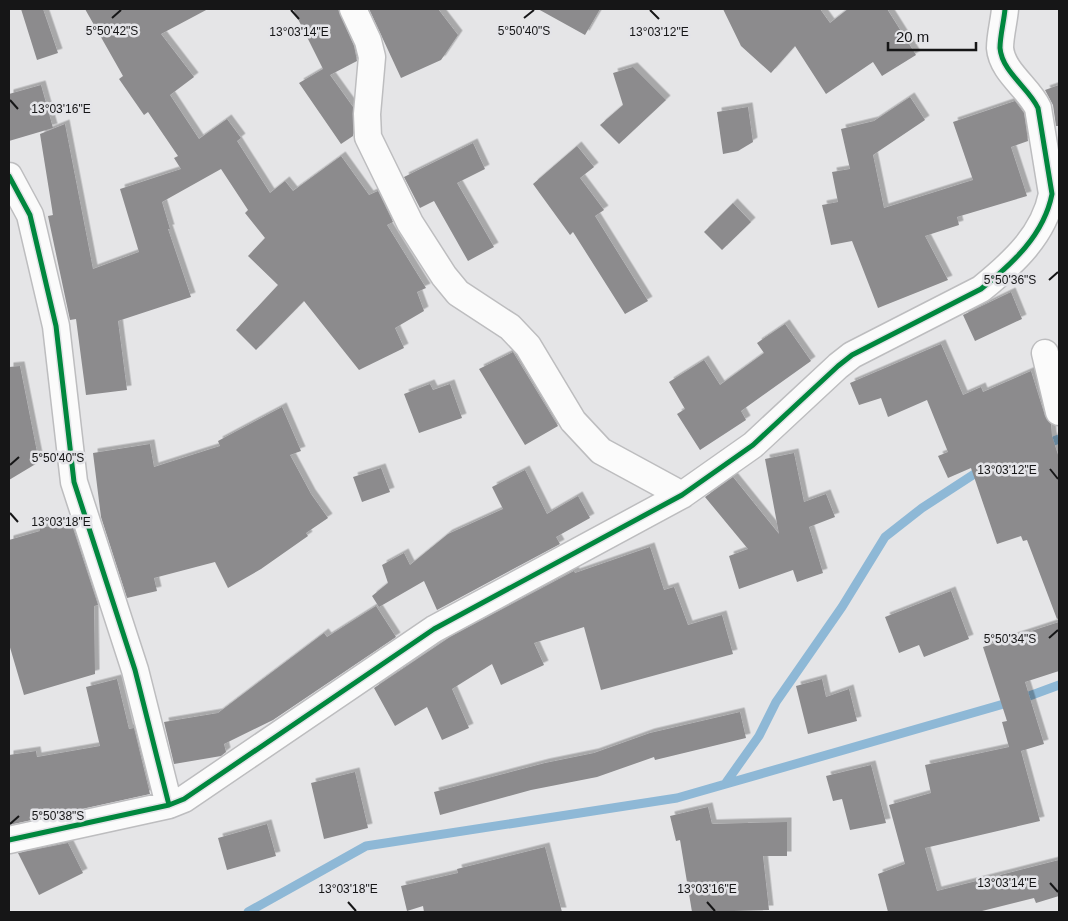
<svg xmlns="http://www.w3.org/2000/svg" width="1068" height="921" font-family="Helvetica,sans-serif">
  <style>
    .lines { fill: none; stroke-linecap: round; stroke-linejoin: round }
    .stream { stroke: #8eb8d6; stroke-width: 9 }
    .building { fill: #8c8b8d; filter: url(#shadow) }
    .street-casing { stroke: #bdbdbf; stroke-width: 29 }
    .street { stroke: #fbfbfb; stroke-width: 26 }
    .cycleway-casing { stroke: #e4e4e8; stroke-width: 8 }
    .cycleway { stroke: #00873e; stroke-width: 5 }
    .ticks { fill: none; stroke: #161617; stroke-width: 2 }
    .ticks-label { font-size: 12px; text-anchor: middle; fill: #161617; stroke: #e4e4e8; stroke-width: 5; stroke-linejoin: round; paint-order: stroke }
  </style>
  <defs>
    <filter id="shadow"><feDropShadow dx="4.5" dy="-4.5" stdDeviation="0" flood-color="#0004"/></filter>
  </defs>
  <rect width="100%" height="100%" fill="#e5e5e7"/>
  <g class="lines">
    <path class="stream" d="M1043,445L1059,439
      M725,784L759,736L776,702L842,607L885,537L922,508L982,469
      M248,912L366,846L677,798L1021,699L1059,685"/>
  </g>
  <path class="building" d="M21,9H43L58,53L37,60Z
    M85,9H208L161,34L194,77L170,95L199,139L227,119L241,138L237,141L270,193L285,181L293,191L341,156L369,195L378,191L393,222L387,225L426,288L417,292L424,311L395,328L404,348L359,370L304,301L256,350L236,330L278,285L248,256L265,238L245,213L248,210L221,169L162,202L170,229H168L191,297L118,321L127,390L86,395L76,319L70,320L48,216L53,215L40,134L65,124L93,269L139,252L120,189L181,169L174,158L178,156L148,112L144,115L119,79L123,76Z
    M293,9H338L354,46L357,61L330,75L353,107V136L341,144L299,83L323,69Z
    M369,9H438L458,35L441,60L401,78Z
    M538,9H600L585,35Z
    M723,9H820L830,23L848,9H887L916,55L882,76L873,62L826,94L795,46L771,73L741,46Z
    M633,67L666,100L619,144L600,125L623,105L613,73Z
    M41,85L53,128L9,141V94Z
    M1059,85V126H1056L1053,105L1045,90Z
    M910,97L925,120L873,155L884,208L973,180L953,122L1015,101L1024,113L1028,141L1011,147L1027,196L957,217L959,225L925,236L948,280L878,308L852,241L831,245L822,205L838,202L832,172L850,169L841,129L874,121Z
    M748,107L753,142L738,151L723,154L717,112Z
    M473,143L485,169L457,183L494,247L468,261L434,201L420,208L404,177Z
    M577,146L594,167L580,178L604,210L595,216L648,301L625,314L573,232L570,235L533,184Z
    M733,203L751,222L722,250L704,232Z
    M1011,292L1022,319L975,341L963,315Z
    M785,324L811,361L741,411L746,420L700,450L677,414L685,409L669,382L704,360L720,385L764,353L757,343Z
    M941,344L963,395L981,387L983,392L1031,371L1045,416L1051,424L1052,436L1059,458V618L1057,619L1027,540L1023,541L1021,536L997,544L971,468L948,478L938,456L948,452L927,400L888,417L881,398L859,405L850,383Z
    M513,352L558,426L525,445L479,369Z
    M20,366L39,462L9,480V367Z
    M430,384L433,390L450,384L462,418L419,433L404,394Z
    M282,407L301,451L290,455L311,494L328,518L306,533L308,536L261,569L228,588L215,562L154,578L157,591L127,598L101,517L93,453L150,444L154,467L220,446L218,441Z
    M794,453L804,502L826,494L835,517L809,527L823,573L797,582L793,570L739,589L729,556L748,549L705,497L733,477L779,534L765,459Z
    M381,468L390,492L362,502L353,477Z
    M525,470L547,514L578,496L590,518L556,537L560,544L437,610L424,581L379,607L372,596L388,583L382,565L404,553L410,565L448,534L503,509L492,487Z
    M71,522L98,605L94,606L95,674L24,695L9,644V540L40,531V528Z
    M650,547L664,590L674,587L688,625L722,615L733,654L601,690L584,627L534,643L544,665L501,685L492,664L452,689L469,728L442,740L427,707L395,726L374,688L450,637L574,571L575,573Z
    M951,591L969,639L924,657L919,645L899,653L885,617Z
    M376,606L396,637L273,720L224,744L226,752L221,756L174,764L164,722L218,713L324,633L327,637Z
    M1059,622V671L1025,682L1044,744L1021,751L1040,821L925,848L937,891L1059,860V896L1036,903L1034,898L978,912H888L878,874L905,864L889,805L931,793L925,765L1009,747L1002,722L1007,721L983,647Z
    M117,679L129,729L134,728L150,794L9,825V755L36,751L37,757L100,746L86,687Z
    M822,679L826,697L849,689L857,721L808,734L796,686Z
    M740,712L746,738L655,760L654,757L597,777L531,790L440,815L434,792L545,763L594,753L650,733Z
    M871,765L886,823L850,830L842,799L833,801L826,776Z
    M355,772L368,828L324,839L311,783Z
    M708,807L712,824L787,822V856H763L769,910L692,912L680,840L676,841L670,816Z
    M267,824L276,856L227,870L218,838Z
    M68,843L83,873L39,895L18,853Z
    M545,847L562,912H424L423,906L407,911L401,886L458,873L457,869Z"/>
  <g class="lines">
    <defs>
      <path id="street" d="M353,9L368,41L372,57L367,114L368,137L410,223L444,276L458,293L510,327L528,346L573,421L601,451L682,495
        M9,176L30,215L56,326L74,482L135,670L169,805
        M1045,353L1059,412
        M9,840L169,805L184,799L434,629L682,495L753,445L838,366L852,355L981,289C1013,263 1044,235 1052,194L1038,108C1029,88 1002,72 1000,48C1000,36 1004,21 1005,9"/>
    </defs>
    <use href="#street" class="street-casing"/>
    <use href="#street" class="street"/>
    <defs>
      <path id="cycleway" d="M9,176L30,215L56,326L74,482L135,670L169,805
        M9,840L169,805L184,799L434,629L682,495L753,445L838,366L852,355L981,289C1013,263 1044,235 1052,194L1038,108C1029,88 1002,72 1000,48C1000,36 1004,21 1005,9"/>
    </defs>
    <use href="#cycleway" class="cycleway-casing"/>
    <use href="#cycleway" class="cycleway"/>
  </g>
  <path class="ticks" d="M291,10L299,19M650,10L659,19M112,18L121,10M524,18L534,10M10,100L18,109M1049,280L1058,272M10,465L19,457M1050,469L1058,479M10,513L18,522M1049,638L1058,630M10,824L19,816M1050,883L1058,892M348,902L356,911M707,902L715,911"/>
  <g class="ticks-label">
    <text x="112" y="35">5°50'42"S</text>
    <text x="524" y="35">5°50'40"S</text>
    <text x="299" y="36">13°03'14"E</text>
    <text x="659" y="36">13°03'12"E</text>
    <text x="61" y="113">13°03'16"E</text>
    <text x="1010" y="284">5°50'36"S</text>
    <text x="58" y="462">5°50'40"S</text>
    <text x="1007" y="474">13°03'12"E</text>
    <text x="61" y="526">13°03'18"E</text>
    <text x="1010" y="643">5°50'34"S</text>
    <text x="58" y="820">5°50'38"S</text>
    <text x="1007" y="887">13°03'14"E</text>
    <text x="348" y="893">13°03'18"E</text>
    <text x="707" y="893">13°03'16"E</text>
  </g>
  <rect width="1068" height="921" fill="none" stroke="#161617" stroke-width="20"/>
  <path d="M888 42v8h88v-8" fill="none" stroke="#161617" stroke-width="2.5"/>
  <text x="896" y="42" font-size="15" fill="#161617" stroke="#e4e4e8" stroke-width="4" paint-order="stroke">20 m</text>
</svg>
